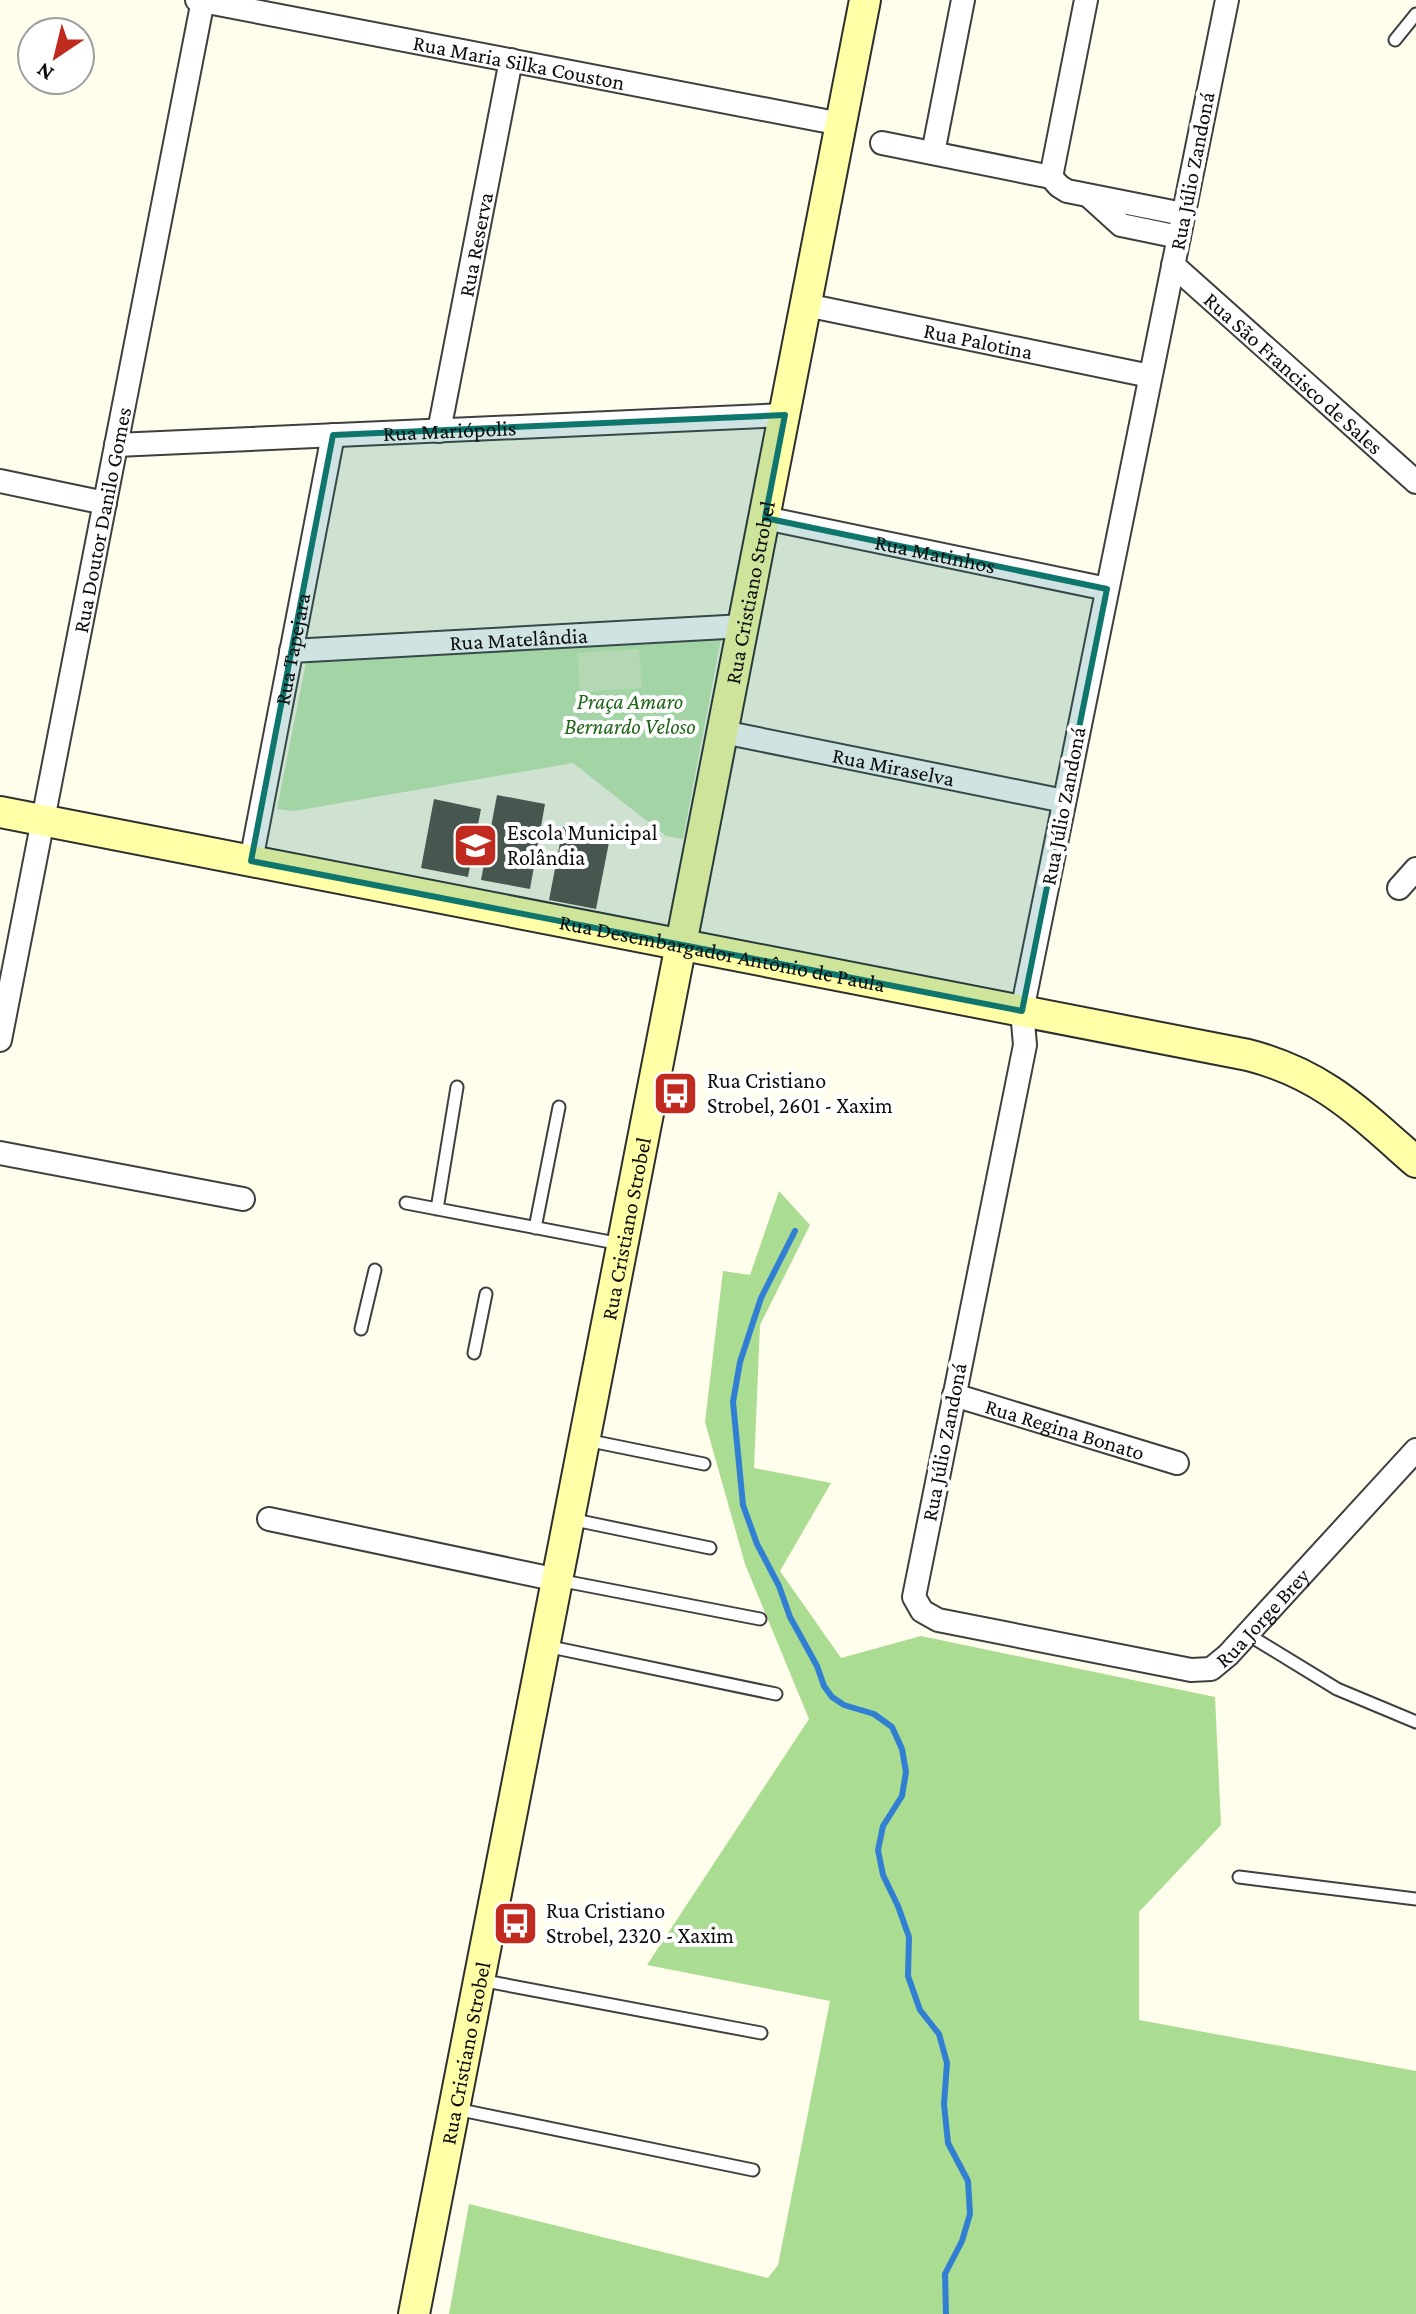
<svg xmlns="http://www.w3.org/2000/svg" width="1416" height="2314" font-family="'Crimson Pro',serif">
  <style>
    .green { fill: #c9ebb3 }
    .forest { fill: #aadc92 }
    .pitch { fill: #ddf1c5 }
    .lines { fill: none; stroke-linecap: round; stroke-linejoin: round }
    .stream { stroke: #317fd3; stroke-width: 6 }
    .building { fill: #554e48 }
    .lane-casing { stroke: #3f3f3f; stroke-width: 15 }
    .street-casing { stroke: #3f3f3f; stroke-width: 26 }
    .secondary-casing { stroke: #2e2e2e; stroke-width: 34 }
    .lane { stroke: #fff; stroke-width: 11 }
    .street { stroke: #fff; stroke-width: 22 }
    .secondary { stroke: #feffa6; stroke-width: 30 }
    .marked { fill: #0f766e; fill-opacity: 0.2; stroke: #0f766e; stroke-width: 6; stroke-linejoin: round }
    .labels { text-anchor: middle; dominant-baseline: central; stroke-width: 8; stroke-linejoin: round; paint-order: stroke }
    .street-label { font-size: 22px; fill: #0c0c0c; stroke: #fff }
    .park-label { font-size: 22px; font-style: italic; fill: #21661a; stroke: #fff }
    .poi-label { font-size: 22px; fill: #0c0c0c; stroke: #fff; text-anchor: start }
  </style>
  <rect width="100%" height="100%" fill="#fffdeb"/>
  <path class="green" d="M722,634L683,839L666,836L573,763L294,811L277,809L306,662Z"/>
  <path class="forest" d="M779,1191L810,1225L760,1325L754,1468L831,1483L780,1571L841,1658L921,1636L1215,1697L1221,1825L1139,1912V2020L1416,2071V2314H449L469,2204L768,2278L778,2265L830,2001L647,1965L809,1719L745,1564L705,1422L723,1271L750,1275Z"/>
  <path class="pitch" d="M639,649L642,688L580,692L577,653Z"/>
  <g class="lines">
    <path class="stream" d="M795,1231L761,1298L740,1362L733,1402L743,1505L757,1544L779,1586L790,1617L817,1666L824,1686L832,1697L844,1705L874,1714L892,1727L902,1749L906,1772L902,1796L883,1826L878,1850L883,1875L898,1906L909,1937L908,1976L920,2010L939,2034L947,2063L944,2104L948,2143L968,2181L970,2214L962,2241L945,2274L946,2314"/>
  </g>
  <path class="building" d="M497,795L545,804L530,889L481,880Z
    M434,799L481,809L468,877L421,868Z
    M563,827L610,837L596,909L549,900Z"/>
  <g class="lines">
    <defs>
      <path id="lane" d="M1395,40L1416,14
        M406,1203L621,1244
        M437,1209L457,1087
        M535,1228L559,1107
        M361,1329L375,1270
        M474,1353L486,1294
        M586,1440L704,1464
        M570,1519L710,1548
        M558,1580L760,1619
        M1247,1634L1337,1689L1416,1722
        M546,1646L776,1694
        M1239,1877L1416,1899
        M480,1980L761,2033
        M456,2109L753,2170"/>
      <g id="street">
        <path id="s1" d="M197,0L841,124"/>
        <path id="s2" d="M1227,0L1022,1011L1025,1045L914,1597L922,1611L938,1620L1191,1670L1211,1669L1228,1655L1416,1450"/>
        <path d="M882,143L1051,177L1059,186L1067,191L1183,214"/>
        <path d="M933,153L963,0"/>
        <path d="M1051,177L1086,0"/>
        <path d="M1089,196L1121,225L1179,237"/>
        <path id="s3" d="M1173,265L1416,482"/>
        <path id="s4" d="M806,305L1150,376"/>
        <path id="s5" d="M439,431L511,60"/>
        <path id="s6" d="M116,445L785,415"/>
        <path d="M0,481L105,503"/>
        <path id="s7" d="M765,518L1107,589"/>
        <path id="s8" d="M291,651L744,626"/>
        <path id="s9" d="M723,732L1064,801"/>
        <path id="s10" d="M251,861L333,435"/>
        <path d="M1399,888L1416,869"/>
        <path id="s11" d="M0,1040L203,0"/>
        <path d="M0,1153L243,1199"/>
        <path id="s12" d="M954,1395L1177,1463"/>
        <path d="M269,1519L558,1580"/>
      </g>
      <g id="secondary">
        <path id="s13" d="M0,812L1248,1055C1323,1074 1360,1113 1416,1162"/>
        <path id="s14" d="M414,2314L865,0"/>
      </g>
    </defs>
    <use href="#lane" class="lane-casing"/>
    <use href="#street" class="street-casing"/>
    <use href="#secondary" class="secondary-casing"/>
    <use href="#lane" class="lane"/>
    <use href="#street" class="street"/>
    <use href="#secondary" class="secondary"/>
  </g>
  <path class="marked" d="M785,415L765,518L1107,589L1022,1011L251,861L333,435Z"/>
  <defs>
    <symbol id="school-square" viewBox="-11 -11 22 22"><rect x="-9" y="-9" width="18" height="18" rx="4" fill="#c12a1e" stroke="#fff"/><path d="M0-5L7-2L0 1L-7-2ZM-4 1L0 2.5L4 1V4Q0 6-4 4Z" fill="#fff"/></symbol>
    <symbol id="bus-square" viewBox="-11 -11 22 22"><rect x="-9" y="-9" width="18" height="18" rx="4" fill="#c12a1e" stroke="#fff"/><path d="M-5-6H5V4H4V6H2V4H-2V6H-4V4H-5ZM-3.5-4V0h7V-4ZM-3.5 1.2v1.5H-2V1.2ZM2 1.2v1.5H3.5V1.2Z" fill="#fff"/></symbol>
  </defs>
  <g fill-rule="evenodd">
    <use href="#school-square" x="450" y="820" width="51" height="51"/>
    <use href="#bus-square" x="650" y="1068" width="51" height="51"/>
    <use href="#bus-square" x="490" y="1898" width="51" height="51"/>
  </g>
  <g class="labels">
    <g class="street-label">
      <text stroke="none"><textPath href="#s1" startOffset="328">Rua Maria Silka Couston</textPath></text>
      <text transform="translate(1192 171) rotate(-79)">Rua Júlio Zandoná</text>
      <text stroke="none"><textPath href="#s5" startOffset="190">Rua Reserva</textPath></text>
      <text stroke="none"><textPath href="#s4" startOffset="176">Rua Palotina</textPath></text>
      <text stroke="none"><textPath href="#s3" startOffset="162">Rua São Francisco de Sales</textPath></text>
      <text stroke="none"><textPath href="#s6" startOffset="334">Rua Mariópolis</textPath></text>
      <text stroke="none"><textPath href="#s11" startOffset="530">Rua Doutor Danilo Gomes</textPath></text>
      <text stroke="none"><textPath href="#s7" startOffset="174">Rua Matinhos</textPath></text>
      <text stroke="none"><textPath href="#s14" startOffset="1754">Rua Cristiano Strobel</textPath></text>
      <text stroke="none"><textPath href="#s8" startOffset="228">Rua Matelândia</textPath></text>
      <text stroke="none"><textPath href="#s10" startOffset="216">Rua Tapejara</textPath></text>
      <text stroke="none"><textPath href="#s9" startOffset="174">Rua Miraselva</textPath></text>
      <text transform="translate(1063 806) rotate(-79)">Rua Júlio Zandoná</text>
      <text stroke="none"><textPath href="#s13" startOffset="736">Rua Desembargador Antônio de Paula</textPath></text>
      <text stroke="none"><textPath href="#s14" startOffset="1106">Rua Cristiano Strobel</textPath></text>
      <text stroke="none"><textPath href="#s12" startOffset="116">Rua Regina Bonato</textPath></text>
      <text transform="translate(944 1442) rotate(-79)">Rua Júlio Zandoná</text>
      <text stroke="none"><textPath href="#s2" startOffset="2014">Rua Jorge Brey</textPath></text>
      <text stroke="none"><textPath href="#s14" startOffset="266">Rua Cristiano Strobel</textPath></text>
    </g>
    <g class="park-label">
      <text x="630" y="701">Praça Amaro<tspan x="630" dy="25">Bernardo Veloso</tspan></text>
    </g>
    <g class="poi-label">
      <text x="507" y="832">Escola Municipal<tspan x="507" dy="25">Rolândia</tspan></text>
      <text x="707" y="1080">Rua Cristiano<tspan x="707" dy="25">Strobel, 2601 - Xaxim</tspan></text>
      <text x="546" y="1910">Rua Cristiano<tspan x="546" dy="25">Strobel, 2320 - Xaxim</tspan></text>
    </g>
  </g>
  <g transform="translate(56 56) rotate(215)"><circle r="38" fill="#ffffff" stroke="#9e9e9e" stroke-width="2"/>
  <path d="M0-6L14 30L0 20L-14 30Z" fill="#c12a1e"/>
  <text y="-12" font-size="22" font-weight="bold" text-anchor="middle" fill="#0c0c0c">N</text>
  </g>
</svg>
